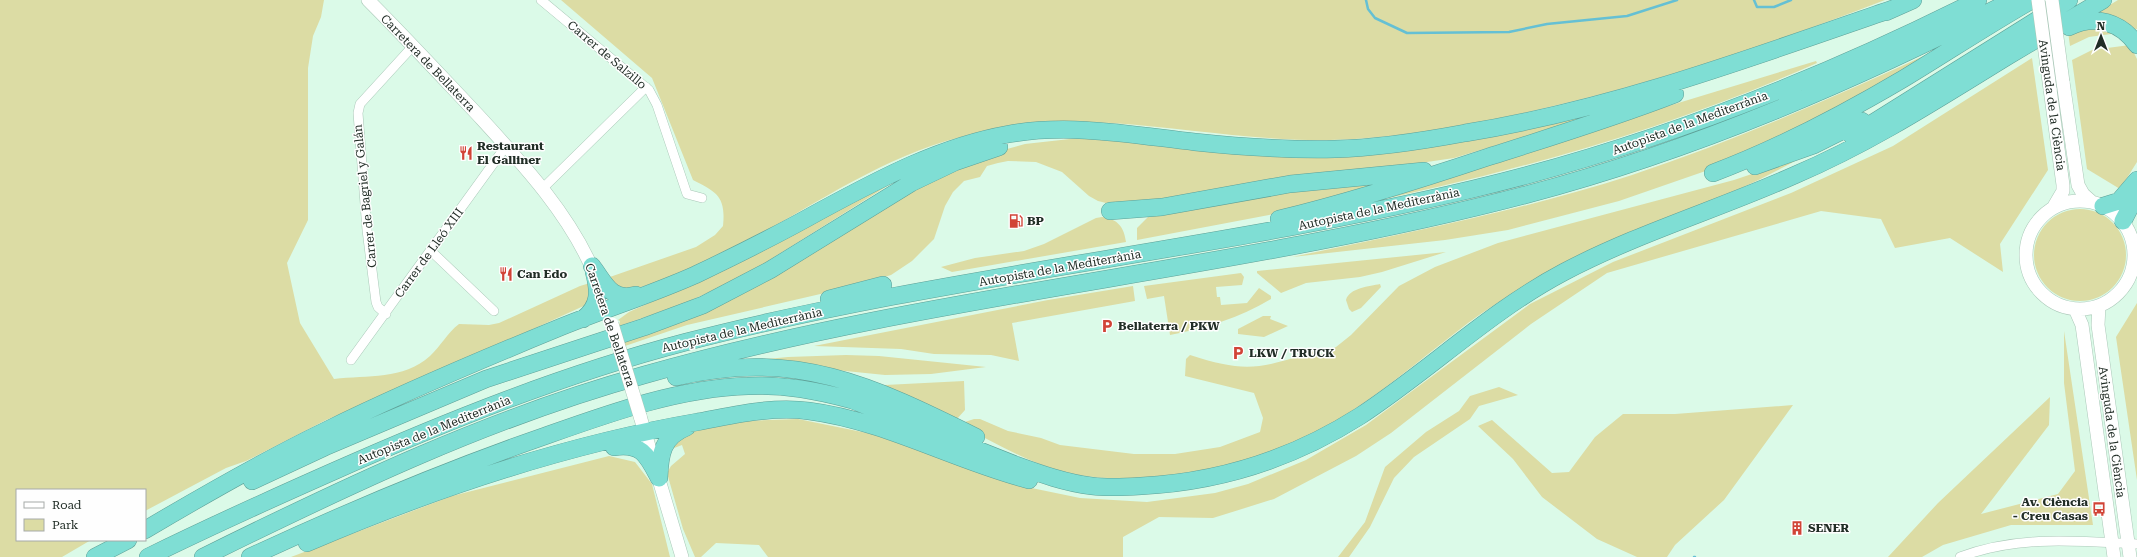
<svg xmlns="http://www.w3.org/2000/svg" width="2137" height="557" font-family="'Roboto Serif',serif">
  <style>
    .green { fill: #dcdca4 }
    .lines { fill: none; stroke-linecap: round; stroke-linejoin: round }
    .stream { stroke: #65c0d4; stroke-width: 2.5 }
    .street-casing { stroke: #aac8b8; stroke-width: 10 }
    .secondary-casing { stroke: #aac8b8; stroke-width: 14 }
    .highway-casing { stroke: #5ea097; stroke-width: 18 }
    .street { stroke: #fff; stroke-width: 9 }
    .secondary { stroke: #fff; stroke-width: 13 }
    .highway { stroke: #7fded4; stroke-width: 17 }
    .secondary-bridge-casing { stroke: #aac8b8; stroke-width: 14; stroke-linecap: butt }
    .secondary-bridge { stroke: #fff; stroke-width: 13 }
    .labels { text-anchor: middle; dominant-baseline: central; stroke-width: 3; stroke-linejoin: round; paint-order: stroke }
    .street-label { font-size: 12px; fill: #212d26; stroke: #fefefe }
    .poi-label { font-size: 12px; font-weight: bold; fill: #212d26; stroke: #fefefe; text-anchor: start }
  </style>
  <rect width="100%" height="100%" fill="#dbfae8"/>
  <path class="green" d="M0,0H324L321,17L313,36L308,68V220L287,263L300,323L334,379C368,375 403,380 430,356C441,346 447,333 459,324L489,325L499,323L580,286L590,283L588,304L435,374L326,420L246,461L226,468L145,511V490H17V540H91L62,557H0Z
    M561,0H1885C1773,43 1662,81 1545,108C1474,125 1403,138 1330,140C1256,141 1185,128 1112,123C1079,121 1047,125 1013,129C1000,130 987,131 974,134C851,159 750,262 626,291L607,278L696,247L715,235L723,226C726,197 717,192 693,180L652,78Z
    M2118,0H2137V29L2130,31L2095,14Z
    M2088,25L2118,33L2089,37L2070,46L2068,32Z
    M2130,45L2137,59V162L2120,189L2087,169L2072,60L2092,50Z
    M1945,46L1900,76L1720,166L1619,201L1508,230L1445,240L1292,257C1406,233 1521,211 1632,175C1739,139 1842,94 1945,46Z
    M2032,58L2048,170L2000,244L2003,272L1950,238L1895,248L1881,219L1821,211L1607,273L1531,324L1391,433L1356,456L1274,499L1213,518L1159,517L1123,537V557H768L759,545L716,543L701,557H695L683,529L667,473L671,466L685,454L682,445L669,450L671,445L695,430L743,421L798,419L872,434L1017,485L1080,498L1147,502L1215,493L1248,484L1306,460L1366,425L1530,304L1613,262L1791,193L1893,146Z
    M1816,61L1817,63C1668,129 1510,174 1350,206L1606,125Z
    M1623,107L1454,158L1170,200L1110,204L1098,201L1089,196L1062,172L1036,162L1008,161L998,163L987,166L980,177L964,181L953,192L945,206L934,239L912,261L891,275L855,286L687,325L625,346L624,340L921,184L1007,149L1025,144L1088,137L1262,153Z
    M1802,157C1744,190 1682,214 1621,240C1594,252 1565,261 1541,276C1516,291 1491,306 1468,323C1411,366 1357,416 1291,444C1250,462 1206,473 1162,477C1129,479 1097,480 1065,472C1029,463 995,443 962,426C937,413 910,401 884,389L885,385L964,381L965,410L956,420L962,423L974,419H980L1008,431L1041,438L1060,445L1134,454H1175L1220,447L1260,432L1263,418L1254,393L1185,376L1186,359L1190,355C1245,373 1261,369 1314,351L1317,356L1336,347L1351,335L1399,286L1435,267L1498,243L1734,180Z
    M900,178L744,276L683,304L619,326L620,321L618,320L629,312L696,282Z
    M1395,180L1316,204L1269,215L1137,240V228L1150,215L1263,191Z
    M2034 255a46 46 0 1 1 92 0a46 46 0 1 1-92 0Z
    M1102,217C1118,219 1124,227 1126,242L952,272L941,267L975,258L1024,251L1044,244L1096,218Z
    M1446,252L1382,272L1360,277L1306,283L1281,293L1257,273V271Z
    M1241,273L1244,277L1242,285L1216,287L1217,297H1220L1221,305L1247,303L1259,288L1271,296V299C1239,318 1206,328 1170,335L1164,296L1147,299L1144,286Z
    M1380,284L1381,287L1361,308L1352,312L1349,309L1346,300C1349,288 1370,286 1380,284Z
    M1133,286L1135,301L1012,323L1019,361L991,355L934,354L901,349L814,346L1048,300Z
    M2137,303V480L2116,337Z
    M1263,316H1271L1270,319L1288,326L1264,337L1238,334V329Z
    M2064,331L2093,525H2011L1943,545L1922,557H1888L1938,503L2050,397L2049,425L1981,514L2058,494L2075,471L2064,383Z
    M846,355L879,356L986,367L931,374L885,375L746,361L788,357Z
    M1499,387L1518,395L1479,406L1470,419L1414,457L1394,478L1370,527L1349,557H1338L1365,522L1385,467L1426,432L1459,411L1470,396Z
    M1793,405L1724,500L1675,545L1667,557H1637L1597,539L1542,497L1513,459L1478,426L1492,420L1552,473L1569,472L1595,437L1623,414H1675Z
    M609,456L635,462L652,484L670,557H291L452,496Z"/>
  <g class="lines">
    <path class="stream" d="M1366,0L1368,9L1375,18L1407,33L1509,32L1547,24L1627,16L1677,0
      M1754,0L1757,7H1774L1791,0
      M1694,557H1695"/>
    <defs>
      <path id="street" d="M541,0L649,90L657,105L687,194L702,198
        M542,189L646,87
        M431,251L494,311
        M386,314L378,307L376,302L367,230L358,113L360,104L413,46
        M351,360L506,146
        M1960,557C2018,535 2077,541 2137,544"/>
      <path id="secondary" d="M368,0C405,37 441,76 477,114C521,162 570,214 595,275
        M2063,82L2078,185L2083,194L2092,202
        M2050,89L2063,185V191L2053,208
        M2026 255a54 54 0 1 1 108 0a54 54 0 1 1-108 0Z
        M2099,306L2098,325L2130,557
        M2075,309L2082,325L2114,557
        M640,416L682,557"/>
      <path id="highway" d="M1886,12L1913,0
        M2069,27C2095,14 2121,22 2137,45
        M1852,136L2069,0
        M1755,166L1814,145L1862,121
        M1713,173C1779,148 1842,115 1903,79C1946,53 1988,25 2032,0
        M2103,206L2119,201L2137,180
        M1110,211L1162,207L1290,184L1424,171
        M1279,219C1350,202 1419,180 1488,157C1551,137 1613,118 1675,94
        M2123,221L2137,194
        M592,266C605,283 611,302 636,295
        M829,299L883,285
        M583,319C600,306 599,291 594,272
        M676,377C796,349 871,385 976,437
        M614,447C642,443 647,455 659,478
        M659,478C660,454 662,437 687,427
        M252,481L325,447L486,379L644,327L703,305L770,270L911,183L955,162L999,147
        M145,530C204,495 263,461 325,431C400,394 478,361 556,329C602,310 650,295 695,275C737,255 779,234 820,211C881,178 941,146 1009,134C1071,123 1133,135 1195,142C1242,147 1288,150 1335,149C1379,148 1422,141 1465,133C1613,109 1753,57 1895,8
        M307,543C431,490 563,445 697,422C733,415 772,406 809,411C886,421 955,461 1029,480
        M95,557L128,540
        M148,557C209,527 271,499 332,472C447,421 564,374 686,342C945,275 1213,251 1473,189C1649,147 1817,81 1978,0
        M203,557C347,486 489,418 644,375C933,293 1235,271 1525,195C1696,150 1857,80 2013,0
        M250,557C347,512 444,471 545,436C610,413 679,388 748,386C784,384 818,391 852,400L1016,465C1041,474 1066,483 1092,486C1109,488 1125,487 1141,486C1219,482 1294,458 1360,416C1430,370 1490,311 1564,272C1638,233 1719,209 1795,175C1872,142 1938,99 2008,56C2040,37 2071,19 2103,0"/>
    </defs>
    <use href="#street" class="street-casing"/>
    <use href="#secondary" class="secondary-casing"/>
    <use href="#highway" class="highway-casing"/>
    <use href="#street" class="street"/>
    <use href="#secondary" class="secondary"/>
    <use href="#highway" class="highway"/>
    <defs>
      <path id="secondary-bridge" d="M2038,0L2050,89
        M2052,0L2063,82
        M612,324L640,416"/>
    </defs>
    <use href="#secondary-bridge" class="secondary-bridge-casing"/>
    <use href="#secondary-bridge" class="secondary-bridge"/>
  </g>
  <defs>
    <symbol id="restaurant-bare" viewBox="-9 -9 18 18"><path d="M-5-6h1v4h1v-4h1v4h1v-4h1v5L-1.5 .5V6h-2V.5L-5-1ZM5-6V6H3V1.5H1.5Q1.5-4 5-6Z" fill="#d14437" stroke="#fefefe" stroke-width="2.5" paint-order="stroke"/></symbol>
    <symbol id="fuel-bare" viewBox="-9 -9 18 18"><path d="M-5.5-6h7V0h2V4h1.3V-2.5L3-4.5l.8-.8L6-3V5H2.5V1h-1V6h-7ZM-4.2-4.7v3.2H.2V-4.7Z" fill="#d14437" stroke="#fefefe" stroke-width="2.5" paint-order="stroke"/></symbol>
    <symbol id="parking-bare" viewBox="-9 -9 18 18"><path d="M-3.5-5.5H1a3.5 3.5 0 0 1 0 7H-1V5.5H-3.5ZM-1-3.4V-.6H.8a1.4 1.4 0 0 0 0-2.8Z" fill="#d14437" stroke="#fefefe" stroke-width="2.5" paint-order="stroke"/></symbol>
    <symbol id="bus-bare" viewBox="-9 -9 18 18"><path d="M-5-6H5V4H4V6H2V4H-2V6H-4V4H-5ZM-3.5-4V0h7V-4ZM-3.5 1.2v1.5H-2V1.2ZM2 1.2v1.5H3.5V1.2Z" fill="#d14437" stroke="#fefefe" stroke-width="2.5" paint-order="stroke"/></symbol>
    <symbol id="building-bare" viewBox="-9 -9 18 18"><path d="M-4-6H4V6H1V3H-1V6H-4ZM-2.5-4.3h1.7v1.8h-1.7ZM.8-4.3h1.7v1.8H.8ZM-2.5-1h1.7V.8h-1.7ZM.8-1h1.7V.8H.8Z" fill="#d14437" stroke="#fefefe" stroke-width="2.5" paint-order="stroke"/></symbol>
  </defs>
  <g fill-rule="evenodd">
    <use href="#restaurant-bare" x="456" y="143" width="20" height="20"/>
    <use href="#fuel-bare" x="1006" y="211" width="20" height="20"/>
    <use href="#restaurant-bare" x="496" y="264" width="20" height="20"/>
    <use href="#parking-bare" x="1097" y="316" width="20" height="20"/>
    <use href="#parking-bare" x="1228" y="343" width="20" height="20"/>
    <use href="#bus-bare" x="2089" y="499" width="20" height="20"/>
    <use href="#building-bare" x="1787" y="518" width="20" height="20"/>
  </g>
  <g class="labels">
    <g class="street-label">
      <text transform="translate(607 55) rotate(40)">Carrer de Salzillo</text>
      <text transform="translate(428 63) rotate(46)">Carretera de Bellaterra</text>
      <text transform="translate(2052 105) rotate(82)">Avinguda de la Ciència</text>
      <text transform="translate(1690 123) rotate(-20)">Autopista de la Mediterrània</text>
      <text transform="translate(365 196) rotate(-96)">Carrer de Bagriel y Galán</text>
      <text transform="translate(1379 209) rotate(-12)">Autopista de la Mediterrània</text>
      <text transform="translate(429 253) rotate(-54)">Carrer de Lleó XIII</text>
      <text transform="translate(1060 268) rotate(-10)">Autopista de la Mediterrània</text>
      <text transform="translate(610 325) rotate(71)">Carretera de Bellaterra</text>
      <text transform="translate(742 330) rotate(-13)">Autopista de la Mediterrània</text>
      <text transform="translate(434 430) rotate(-22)">Autopista de la Mediterrània</text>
      <text transform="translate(2112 432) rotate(82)">Avinguda de la Ciència</text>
    </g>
    <g class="poi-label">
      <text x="477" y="146">Restaurant<tspan x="477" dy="14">El Galliner</tspan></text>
      <text x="1027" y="221">BP</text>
      <text x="517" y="274">Can Edo</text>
      <text x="1118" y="326">Bellaterra / PKW</text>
      <text x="1249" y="353">LKW / TRUCK</text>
      <text x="2088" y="502" text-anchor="end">Av. Ciència<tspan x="2088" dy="14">- Creu Casas</tspan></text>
      <text x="1808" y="528">SENER</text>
    </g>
  </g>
  <rect x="16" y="489" width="130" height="52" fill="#fefefe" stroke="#a6aaa8"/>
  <rect x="24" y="502" width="20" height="6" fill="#ffffff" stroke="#a6aaa8"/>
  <text x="52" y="509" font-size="12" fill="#212d26">Road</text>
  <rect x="24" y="519" width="20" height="12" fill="#dcdca4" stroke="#a6aaa8"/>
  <text x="52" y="529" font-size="12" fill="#212d26">Park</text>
  <g transform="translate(2101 36)" stroke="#fefefe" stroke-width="3" paint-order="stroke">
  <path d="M0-3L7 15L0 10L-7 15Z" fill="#212d26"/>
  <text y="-6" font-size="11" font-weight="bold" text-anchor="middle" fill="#212d26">N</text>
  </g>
</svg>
